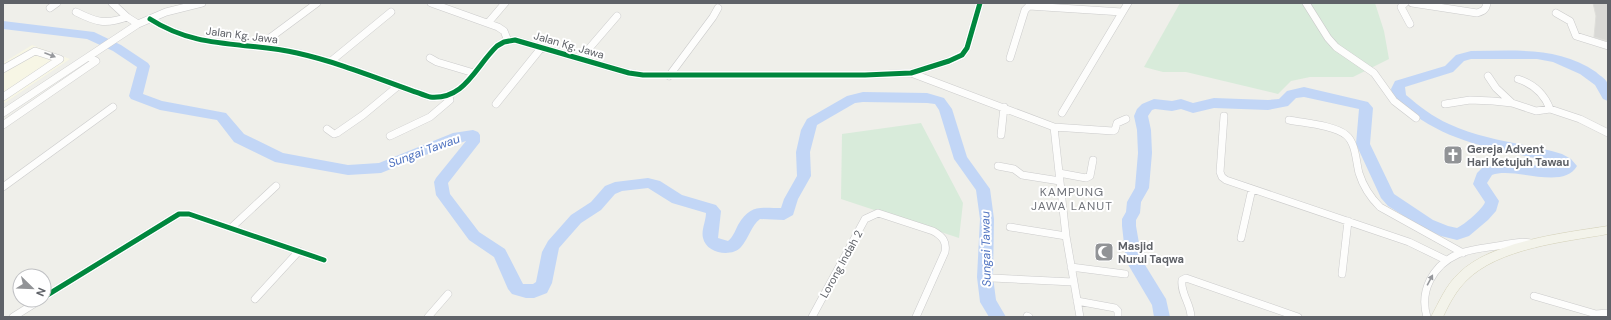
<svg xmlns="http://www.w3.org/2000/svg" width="1611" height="320" font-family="'DM Sans',sans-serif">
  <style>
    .commercial { fill: #f7f6e5 }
    .green { fill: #d8ebda }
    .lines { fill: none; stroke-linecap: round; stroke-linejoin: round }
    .river { fill: #c2d6f6; fill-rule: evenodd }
    .building { fill: #d8d8d5; stroke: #dededa }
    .minor-casing { stroke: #cbcbcb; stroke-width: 8 }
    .primary-casing { stroke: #d5d2ba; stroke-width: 1 }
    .minor { stroke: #fdfdfc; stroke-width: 7 }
    .primary { fill: #f3f3ea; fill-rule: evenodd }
    .cycleway-casing { stroke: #fff; stroke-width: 8 }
    .cycleway { stroke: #00873e; stroke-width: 5 }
    .oneway { fill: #96989c }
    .labels { text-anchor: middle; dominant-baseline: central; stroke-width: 4; stroke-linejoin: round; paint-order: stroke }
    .street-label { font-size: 11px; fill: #5f6268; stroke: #fff }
    .poi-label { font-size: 11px; font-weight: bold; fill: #5f6268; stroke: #fff; text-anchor: start }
    .water-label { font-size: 12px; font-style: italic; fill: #4f73c0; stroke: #fff }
    .neighbourhood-label { font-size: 12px; letter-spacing: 1px; fill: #70737a; stroke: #fff }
  </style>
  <rect width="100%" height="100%" fill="#efefea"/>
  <path class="commercial" d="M32,45L70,59L3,104V63Z"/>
  <path class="green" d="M1180,3H1375L1384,31L1389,59L1353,77H1310L1291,81L1278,94L1186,72H1163L1144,67Z
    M921,123L963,203L959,238L841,199L842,134Z"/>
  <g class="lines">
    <path class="river" d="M3,21L94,32L121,45L148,63L150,66L143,94L162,101L226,113L244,134L283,153L348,165L379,163L453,133L473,130L478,132L480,135V142L448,183L450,194L479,232L505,249L523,284H533L536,282L542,252L548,241L571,215L591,202L605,186L615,182L648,178L660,181L682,195L716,205L721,211L718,238L728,241C733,237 735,231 738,225C750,204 761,208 781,208L784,199L797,176L796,152L801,130L807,119L847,96L863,92L927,93L944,98L952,109L967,157L990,189L994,219L993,277L996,300L1006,317H989L980,302L977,277L980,219L976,190L954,159L939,110L935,104L927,103L863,102L855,103L817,125L810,152L811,176L798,199L793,215L784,220L760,219C751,226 749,238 741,247C731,258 706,253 703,238C701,230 706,221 706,213L672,203L648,188L622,191L615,194L601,210L581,223L559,248L552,283L547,293L534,298H526L512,294L508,289L494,257L469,240L436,195L434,182L436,178L466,141L433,152L381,173L348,175L275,162L234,142L217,120L160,110L131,99L129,96L137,67L113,51L87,39L3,29Z
      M1471,51C1514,51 1559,46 1596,72C1600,76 1607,79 1608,85C1609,90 1608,96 1608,101L1603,99L1595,85L1580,74L1553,62L1537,59H1471L1464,61L1453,72L1405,87L1406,95C1419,106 1433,117 1449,124C1485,141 1525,143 1562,154L1571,159L1577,166C1563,191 1514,166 1492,175L1487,183L1499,201L1496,211L1488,220L1469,236L1457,240L1441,236L1423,228L1388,206L1381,198L1356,144L1359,109L1304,97L1296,98L1288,106L1268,110L1214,108L1193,113L1181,109L1172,111L1155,109L1152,110L1148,116L1151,130L1152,153L1149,188L1141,202L1140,213L1136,220V226L1142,260L1166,299L1170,317H1154L1152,305L1126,261L1122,226V219L1126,212L1127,202L1135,188L1138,153L1137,130L1134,116L1137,109L1142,104L1154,99L1172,101L1181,99L1193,103L1214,98L1268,100L1279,99L1287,91L1304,87L1368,102L1373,108L1370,144L1394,194L1433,220L1448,226L1457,228C1464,225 1483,209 1485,202L1473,184L1477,173L1482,168L1494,164L1561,166L1552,162C1501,150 1450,144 1408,110C1400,105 1392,99 1391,89L1395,81L1445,66L1456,55Z"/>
  </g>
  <path class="building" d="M1593,3H1608V41L1594,37L1596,16Z"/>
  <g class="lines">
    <defs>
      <path id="minor" d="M112,3L127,17L138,24
        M431,3L498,27L504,31L508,41
        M1306,3L1328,38L1336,47L1374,73L1394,101L1416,118
        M1405,3L1401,7L1410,24
        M1412,3L1477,13C1483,11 1486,10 1487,3
        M50,8L57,3
        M76,12C96,22 105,25 127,17
        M1556,13L1570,21L1576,36L1608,46
        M150,19C198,50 244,41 297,53C342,63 386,82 430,97C465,100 475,67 497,46L504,42L515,40L629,73L643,75H865L911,73L949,61L962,55L967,48L980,3
        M488,23L505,3
        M259,46L317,3
        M430,58L437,62L474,73
        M1010,58L1025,10L1029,6L1122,12
        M580,59L617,16
        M330,62L391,12
        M3,69L35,51L60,59L3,97
        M911,73L1054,127L1113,131L1115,130L1117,123L1126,119
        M669,76L713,17L718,8
        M1488,76L1496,88L1512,103
        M1518,79C1534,84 1544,93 1550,109
        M496,104L542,47
        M1445,104L1470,100L1493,101L1512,103L1536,111L1550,109L1580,119L1608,133
        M3,113L138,24L166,12L202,3
        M1062,113L1128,3
        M1224,116L1220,172L1222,177L1226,180L1409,242L1446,260
        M1289,120C1304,123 1334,125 1346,135C1356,143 1356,162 1359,173C1363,186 1370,197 1380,207L1463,253
        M3,125L96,61L89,57
        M1054,127L1066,236L1080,317
        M327,129L334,134L337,133L363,115L398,86
        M1001,135L1004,107
        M390,136L430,117L450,100L449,97
        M998,166L1014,169L1022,175L1060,181
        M1059,173L1086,178L1090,176L1093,160
        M3,187L113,107
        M232,227L276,186
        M1010,227L1066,236
        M1241,238L1252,189
        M1071,267L1125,274
        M1342,274L1348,221
        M992,278L1073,282
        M1534,296L1596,314L1608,313
        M44,297L179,214H189L324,260
        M255,299L299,251
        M1077,301L1115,308L1118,311V317
        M1027,316L1029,317
        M13,317L40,300
        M428,317L448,294
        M812,317L865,219L878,213L933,231C942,236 947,241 945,252L916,317
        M1191,317C1191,304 1180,293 1182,280L1186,278L1298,317
        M1427,317C1419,291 1433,265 1458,254C1471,249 1484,248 1497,246C1510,244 1521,240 1534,244"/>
      <path id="primary" d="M1608,226V234C1564,242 1498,248 1466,281C1456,291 1449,304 1443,317H1431C1439,302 1446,285 1459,273C1492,241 1563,233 1608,226Z"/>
    </defs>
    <use href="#minor" class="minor-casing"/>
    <use href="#primary" class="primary-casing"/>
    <use href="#minor" class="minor"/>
    <use href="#primary" class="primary"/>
    <defs>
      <path id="cycleway" d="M150,19C198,50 244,41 297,53C342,63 386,82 430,97C465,100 475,67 497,46L504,42L515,40L629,73L643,75H865L911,73L949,61L962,55L967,48L980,3
        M44,297L179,214H189L324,260"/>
    </defs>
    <use href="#cycleway" class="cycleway-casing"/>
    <use href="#cycleway" class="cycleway"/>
  </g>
  <defs><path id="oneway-solid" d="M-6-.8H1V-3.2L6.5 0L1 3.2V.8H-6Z"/></defs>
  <g class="oneway">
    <use href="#oneway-solid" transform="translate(50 55) rotate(21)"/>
    <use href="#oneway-solid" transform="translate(1430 280) rotate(-62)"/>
  </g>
  <defs>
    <symbol id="church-square" viewBox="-11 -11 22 22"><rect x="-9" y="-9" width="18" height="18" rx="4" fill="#919396" stroke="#fff"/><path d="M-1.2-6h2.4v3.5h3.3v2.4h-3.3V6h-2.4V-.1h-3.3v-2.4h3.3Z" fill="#fff"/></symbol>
    <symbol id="mosque-square" viewBox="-11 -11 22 22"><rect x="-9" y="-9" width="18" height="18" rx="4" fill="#919396" stroke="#fff"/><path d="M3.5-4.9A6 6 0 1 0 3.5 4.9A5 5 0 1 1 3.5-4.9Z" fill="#fff"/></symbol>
  </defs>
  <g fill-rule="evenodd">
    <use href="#church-square" x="1442" y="144" width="22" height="22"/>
    <use href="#mosque-square" x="1093" y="241" width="22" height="22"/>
  </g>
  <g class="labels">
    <g class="street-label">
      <text transform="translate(242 35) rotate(7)">Jalan Kg. Jawa</text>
      <text transform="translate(569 45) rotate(16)">Jalan Kg. Jawa</text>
      <text transform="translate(841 264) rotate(-61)">Lorong Indah 2</text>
    </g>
    <g class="poi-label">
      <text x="1467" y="149">Gereja Advent<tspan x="1467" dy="13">Hari Ketujuh Tawau</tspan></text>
      <text x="1118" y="246">Masjid<tspan x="1118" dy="13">Nurul Taqwa</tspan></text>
    </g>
    <g class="water-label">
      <text transform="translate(424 151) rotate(-20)">Sungai Tawau</text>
      <text transform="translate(986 249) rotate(-91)">Sungai Tawau</text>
    </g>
    <g class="neighbourhood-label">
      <text x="1072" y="192">KAMPUNG<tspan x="1072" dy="14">JAWA LANUT</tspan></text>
    </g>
  </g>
  <rect width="1611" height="320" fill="none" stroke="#5f6268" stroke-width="8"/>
  <g transform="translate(32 288) rotate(113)"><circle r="19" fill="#ffffff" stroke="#bfc0c3"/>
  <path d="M0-3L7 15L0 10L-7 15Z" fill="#919396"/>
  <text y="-6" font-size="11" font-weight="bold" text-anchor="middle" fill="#5f6268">N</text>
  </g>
</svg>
